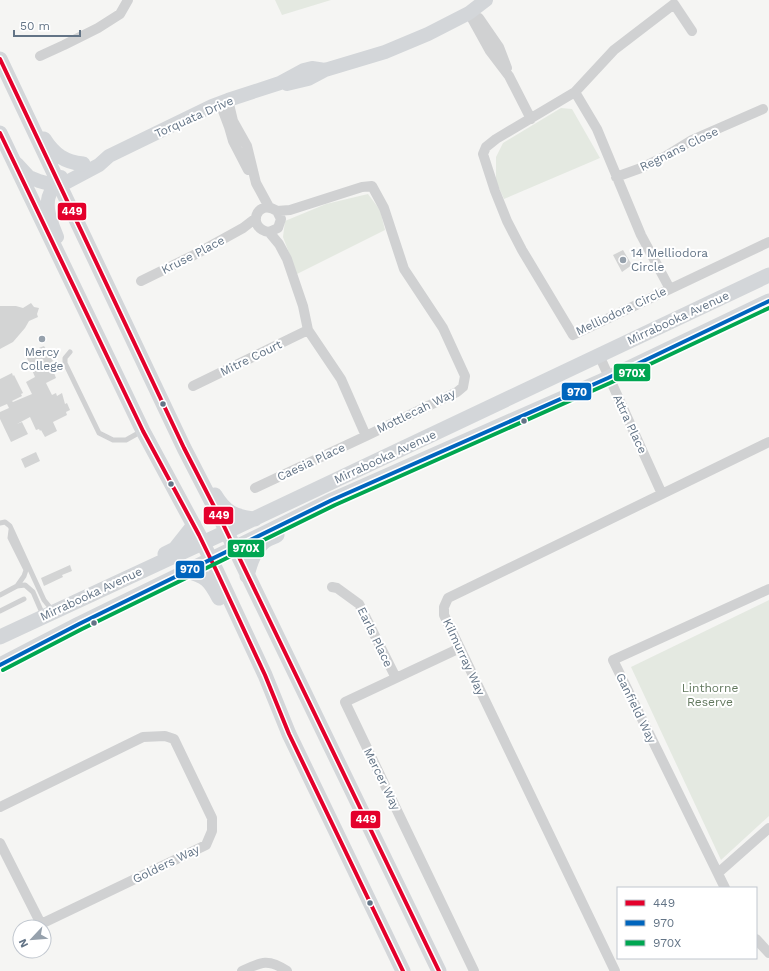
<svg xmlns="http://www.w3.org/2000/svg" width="769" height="971" font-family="'Work Sans',sans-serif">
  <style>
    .green { fill: #e4e9e1 }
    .building { fill: #d3d4d4 }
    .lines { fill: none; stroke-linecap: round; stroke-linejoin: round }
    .lane { stroke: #d0d1d2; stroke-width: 5 }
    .street { stroke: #d0d1d2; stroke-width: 10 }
    .secondary { stroke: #d3d6d9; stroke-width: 14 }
    .primary { stroke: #d3d6d9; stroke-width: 15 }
    .bus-1-casing { stroke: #fff; stroke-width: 7 }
    .bus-2-casing { stroke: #fff; stroke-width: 7 }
    .bus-3-casing { stroke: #fff; stroke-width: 7 }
    .bus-1 { stroke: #e4002b; stroke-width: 4 }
    .bus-2 { stroke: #0065bd; stroke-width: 4 }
    .bus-3 { stroke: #00a651; stroke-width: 4 }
    .poi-dot { fill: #96a1ac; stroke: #fff; stroke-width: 1.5 }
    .bus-dot { fill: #637486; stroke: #fff; stroke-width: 1.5 }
    .labels { text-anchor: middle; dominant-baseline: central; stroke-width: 4; stroke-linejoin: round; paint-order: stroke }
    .street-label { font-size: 12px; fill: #637486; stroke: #fff }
    .poi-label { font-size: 12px; fill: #637486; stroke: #fff; text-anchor: start }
    .park-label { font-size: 12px; fill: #62785e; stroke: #fff }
    .line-badge { stroke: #fff; stroke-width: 1.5 }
    .badge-label { font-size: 11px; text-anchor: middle; font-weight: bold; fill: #fff }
  </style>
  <rect width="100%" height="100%" fill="#f5f5f3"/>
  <path class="green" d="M275,0H331L282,15Z
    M561,108L572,109L600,158L504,199L496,181V157L503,143Z
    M368,194L380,210L385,230L297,274L283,237L285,221L326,204Z
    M769,600V816L721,860L631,667Z"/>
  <path class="building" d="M623,250L632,265L622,272L613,255Z
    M31,303L34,307L39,308L37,314L38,317L29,321L25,328L13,342L0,349V306H16L23,308Z
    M44,346L48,352L55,349L59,356L52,359L53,361L50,363L56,378L46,383L52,395L56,393L57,396L62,393L65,404L67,403L70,410L66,412L67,415L53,422L57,431L45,437L41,430L40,431L39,429L36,430L30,417L17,424L22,422L28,434L11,442L0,419V412L9,408L7,404L0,407V379L12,373L13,376L14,375L23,393L21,394L22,396L12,401L13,402L32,394L26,382L35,377L26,356L36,349Z
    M36,452L40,461L25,468L21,459Z
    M70,565L72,571L62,575L63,577L44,586L41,578Z"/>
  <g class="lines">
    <path class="lane" d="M70,352L65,358V363L99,433L113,440H126L142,431
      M0,523L5,522L10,526L44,600L53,611
      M11,530L10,538L26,570L24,576L17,586
      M0,595L17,586L25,585L33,592L43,615
      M0,611L24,599"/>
    <path class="street" d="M469,13L490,51L509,76L531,119
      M479,18L499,47L507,68
      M40,56L64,45L98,28L120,14L128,0
      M575,92L597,129L641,235L670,289L573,335L522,250L507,221L495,191L483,154L486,147L496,139L575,92L614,50L674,4L692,31
      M228,100L233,121L247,146L256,183L269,207
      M220,103L229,127L233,141L248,170
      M616,177L641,168L666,156L692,140L763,109
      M269,232L278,228L281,219L277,211C256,197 246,229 269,232L279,244L287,259L303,306L308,330L341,379L366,436L457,392L463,387L465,376L443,328L404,269L384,208L372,186L362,187L290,210L277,211
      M141,281L196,254L243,228L256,218
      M670,289L769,242
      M599,355L662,494
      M193,386L308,330
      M255,488L366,436
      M332,587L337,588L359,604L396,678
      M460,648L345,702L474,971
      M0,807L143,737L165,736L174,739L212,818V831L206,845L41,924L0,843
      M718,873L769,828
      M725,888L613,660L769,589
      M756,939L769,953
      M242,971C261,962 268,958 287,971
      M615,971L444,615V607L448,598L769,442"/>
    <path class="secondary" d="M287,84L308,79L325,70L385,52L428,34L469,13L486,0
      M17,164L29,177L39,181L46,183L67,182L99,165L109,156L212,106L228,100L280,83L304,70L312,68L325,70
      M57,237C52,224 42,204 52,190C55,186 59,182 61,177"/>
    <path class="primary" d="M0,59L184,448L221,520L439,971
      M0,133L143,431L199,535L217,572L265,675L289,734L403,971
      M44,139C54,155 65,162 83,164
      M215,495C225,512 235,517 255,519
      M165,554L175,549L194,525
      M187,571C206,576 210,581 219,598
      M247,576C250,563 255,549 265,541C269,538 274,537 277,535
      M0,637L226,532L769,275
      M0,665L79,624L332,500L608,378L769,301"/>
    <defs>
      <path id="bus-1" d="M0,59L184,448L221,520L439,971
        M0,133L143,431L199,535L217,572L265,675L289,734L403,971"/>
      <path id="bus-2" d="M0,665L79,624L332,500L608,378L769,301"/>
      <path id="bus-3" d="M3,670L82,629L335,505L610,383L769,308"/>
    </defs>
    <use href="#bus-1" class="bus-1-casing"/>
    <use href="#bus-2" class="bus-2-casing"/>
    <use href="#bus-3" class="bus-3-casing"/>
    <use href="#bus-1" class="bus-1"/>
    <use href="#bus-2" class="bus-2"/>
    <use href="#bus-3" class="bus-3"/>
  </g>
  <g class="poi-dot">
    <circle cx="623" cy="260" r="4"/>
    <circle cx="42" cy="339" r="4"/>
  </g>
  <g class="bus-dot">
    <circle cx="163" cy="404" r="3.5"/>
    <circle cx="524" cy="421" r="3.5"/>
    <circle cx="171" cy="484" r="3.5"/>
    <circle cx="94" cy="623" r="3.5"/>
    <circle cx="370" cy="903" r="3.5"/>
  </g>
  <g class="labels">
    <g class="street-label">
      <text transform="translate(194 117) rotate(-24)">Torquata Drive</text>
      <text transform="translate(679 149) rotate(-26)">Regnans Close</text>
      <text transform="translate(193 255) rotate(-27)">Kruse Place</text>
      <text transform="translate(621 311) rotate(-25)">Melliodora Circle</text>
      <text transform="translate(678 318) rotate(-25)">Mirrabooka Avenue</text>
      <text transform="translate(251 358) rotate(-26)">Mitre Court</text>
      <text transform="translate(416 411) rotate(-26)">Mottlecah Way</text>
      <text transform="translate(630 424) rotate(65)">Attra Place</text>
      <text transform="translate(385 457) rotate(-25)">Mirrabooka Avenue</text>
      <text transform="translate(311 462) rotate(-25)">Caesia Place</text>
      <text transform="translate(91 594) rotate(-25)">Mirrabooka Avenue</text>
      <text transform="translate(375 637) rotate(64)">Earls Place</text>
      <text transform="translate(464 657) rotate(65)">Kilmurray Way</text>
      <text transform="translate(636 708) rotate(64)">Ganfield Way</text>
      <text transform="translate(382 779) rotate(64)">Mercer Way</text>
      <text transform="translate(166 864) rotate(-26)">Golders Way</text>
    </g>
    <g class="poi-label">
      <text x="631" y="253">14 Melliodora<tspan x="631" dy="14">Circle</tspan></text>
      <text x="42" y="352" text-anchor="middle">Mercy<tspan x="42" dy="14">College</tspan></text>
    </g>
    <g class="park-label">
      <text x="710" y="688">Linthorne<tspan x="710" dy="14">Reserve</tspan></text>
    </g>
  </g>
  <g class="line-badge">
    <rect x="57" y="202" width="30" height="19" rx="4" fill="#e4002b"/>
    <rect x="613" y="363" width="38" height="19" rx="4" fill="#00a651"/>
    <rect x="561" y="382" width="31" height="19" rx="4" fill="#0065bd"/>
    <rect x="203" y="506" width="31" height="19" rx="4" fill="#e4002b"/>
    <rect x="227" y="539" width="38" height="19" rx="4" fill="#00a651"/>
    <rect x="175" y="560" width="30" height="19" rx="4" fill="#0065bd"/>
    <rect x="350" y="810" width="31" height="19" rx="4" fill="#e4002b"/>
  </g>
  <g class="badge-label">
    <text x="72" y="215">449</text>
    <text x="632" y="377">970X</text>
    <text x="577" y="396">970</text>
    <text x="219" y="519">449</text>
    <text x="246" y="552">970X</text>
    <text x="190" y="573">970</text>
    <text x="366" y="823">449</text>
  </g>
  <rect x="617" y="887" width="140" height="72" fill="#ffffff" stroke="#c1c7cf"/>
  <rect x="625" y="900" width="20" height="6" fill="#e4002b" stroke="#c1c7cf"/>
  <text x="653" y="907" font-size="12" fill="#637486">449</text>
  <rect x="625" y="920" width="20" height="6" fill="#0065bd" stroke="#c1c7cf"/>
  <text x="653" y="927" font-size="12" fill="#637486">970</text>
  <rect x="625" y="940" width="20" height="6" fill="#00a651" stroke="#c1c7cf"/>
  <text x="653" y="947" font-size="12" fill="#637486">970X</text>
  <g transform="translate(32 939) rotate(244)"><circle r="19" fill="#ffffff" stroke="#c1c7cf"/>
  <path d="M0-3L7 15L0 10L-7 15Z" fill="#96a1ac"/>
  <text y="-6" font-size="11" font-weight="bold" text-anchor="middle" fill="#637486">N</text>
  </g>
  <path d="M14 30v6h66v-6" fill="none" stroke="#637486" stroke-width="2"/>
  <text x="20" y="30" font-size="12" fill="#637486" stroke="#ffffff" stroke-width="3" paint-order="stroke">50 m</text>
</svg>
